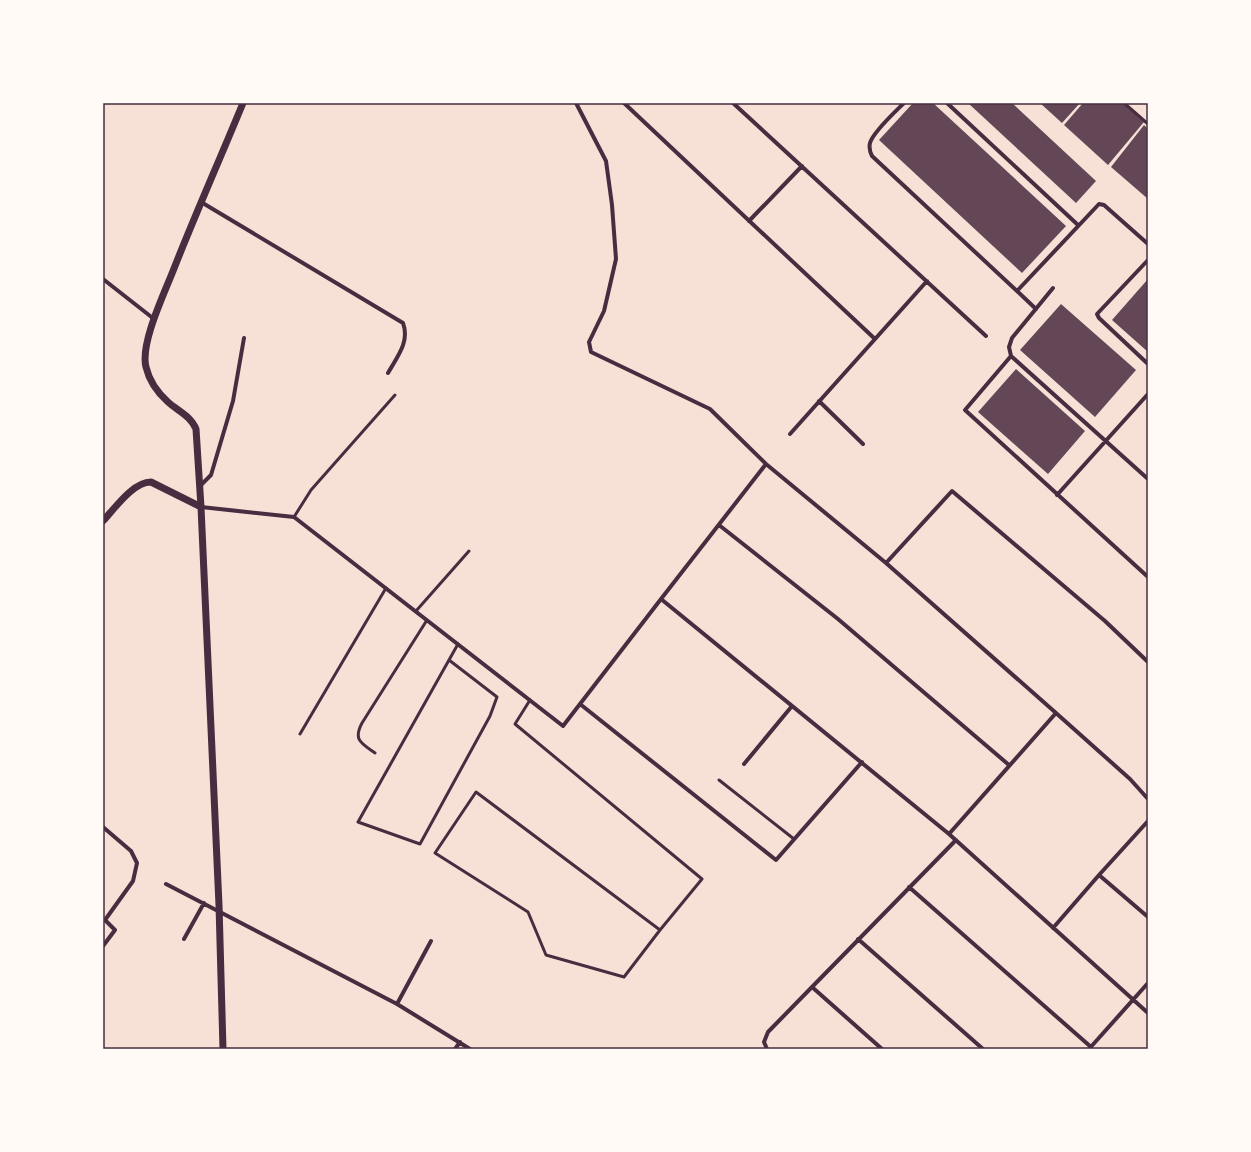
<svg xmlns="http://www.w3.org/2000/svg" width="1251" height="1152" font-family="'IBM Plex Sans',sans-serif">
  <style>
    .building { fill: #644757 }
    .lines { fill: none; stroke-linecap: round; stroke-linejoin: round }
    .service { stroke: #4a2c40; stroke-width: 3 }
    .minor { stroke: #4a2c40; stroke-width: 4 }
    .tertiary { stroke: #4a2c40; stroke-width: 7 }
    .neatline { fill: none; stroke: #4a2c40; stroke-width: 1.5 }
  </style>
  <rect width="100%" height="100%" fill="#f7e1d7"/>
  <path class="building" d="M913,103H933L1066,226L1022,273L879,140Z
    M968,103H1012L1096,181L1076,203Z
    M1040,103H1080L1062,123Z
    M1083,103H1124L1144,122L1108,165L1064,125Z
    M1144,125L1148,129V199L1111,167Z
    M1148,279V352L1112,320Z
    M1061,304L1136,370L1095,417L1020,350Z
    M1016,369L1085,431L1048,474L978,412Z"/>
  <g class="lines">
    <path class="service" d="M1124,103L1148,124
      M294,517L311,490L395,395
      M416,611L469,551
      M449,660L497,697L490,716L420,844L358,822L449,660L458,644
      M530,700L515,724L702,879L660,930L624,977L546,955L528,912L435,853L476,792L660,930
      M300,734L386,588
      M375,753C361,743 353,740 362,723L427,620
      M719,780L794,839"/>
    <path class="minor" d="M576,103L606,161L612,205L616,259L604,311L589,342L591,352L710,409L766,464L886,563L1056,713L1130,779L1148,799
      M624,103L875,339
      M733,103L986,336
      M904,103C895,112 873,132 870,143C869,147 870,152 872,156L1017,291L1099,204L1104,205L1148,244
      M947,103L1078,225
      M201,202L403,323C410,342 397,357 388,373
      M749,221L802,166
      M1148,260L1097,314L1099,318L1148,364
      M103,279L154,319
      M1017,291L1036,309
      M1011,356L1009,347L1012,338L1053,288
      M819,401L863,444
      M790,434L927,281
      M1148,479L1011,356L965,410L1148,577
      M201,485L211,475L233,401L244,338
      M1057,495L1148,394
      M201,507L294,517L563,726L661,599L949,834L1148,1013
      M719,525L838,619L1009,765
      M886,563L952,491L1105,621L1148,662
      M661,599L766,464
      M580,704L776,860L862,762
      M744,764L792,706
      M103,827L131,851L137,863L133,881L105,920L115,930L103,946
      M949,834L1056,713
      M1099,875L1148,821
      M166,884L397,1004L470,1049
      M909,887L1091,1047
      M1053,928L1099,875L1148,917
      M184,939L204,903
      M858,939L983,1049
      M397,1004L431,941
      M455,1049L460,1042
      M767,1049L764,1042L768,1032L812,987
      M882,1049L812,987L956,840
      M1089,1049L1148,983"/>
    <path class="tertiary" d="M201,507L219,905L223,1049
      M103,521C115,508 133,482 151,482L201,507L196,429C191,416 178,411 168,402C158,393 149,380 146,367C140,344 164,294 173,271C195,215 220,159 243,103"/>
  </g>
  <rect width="1251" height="1152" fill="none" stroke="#fffaf5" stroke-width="208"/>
  <rect x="104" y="104" width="1043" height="944" class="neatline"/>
</svg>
